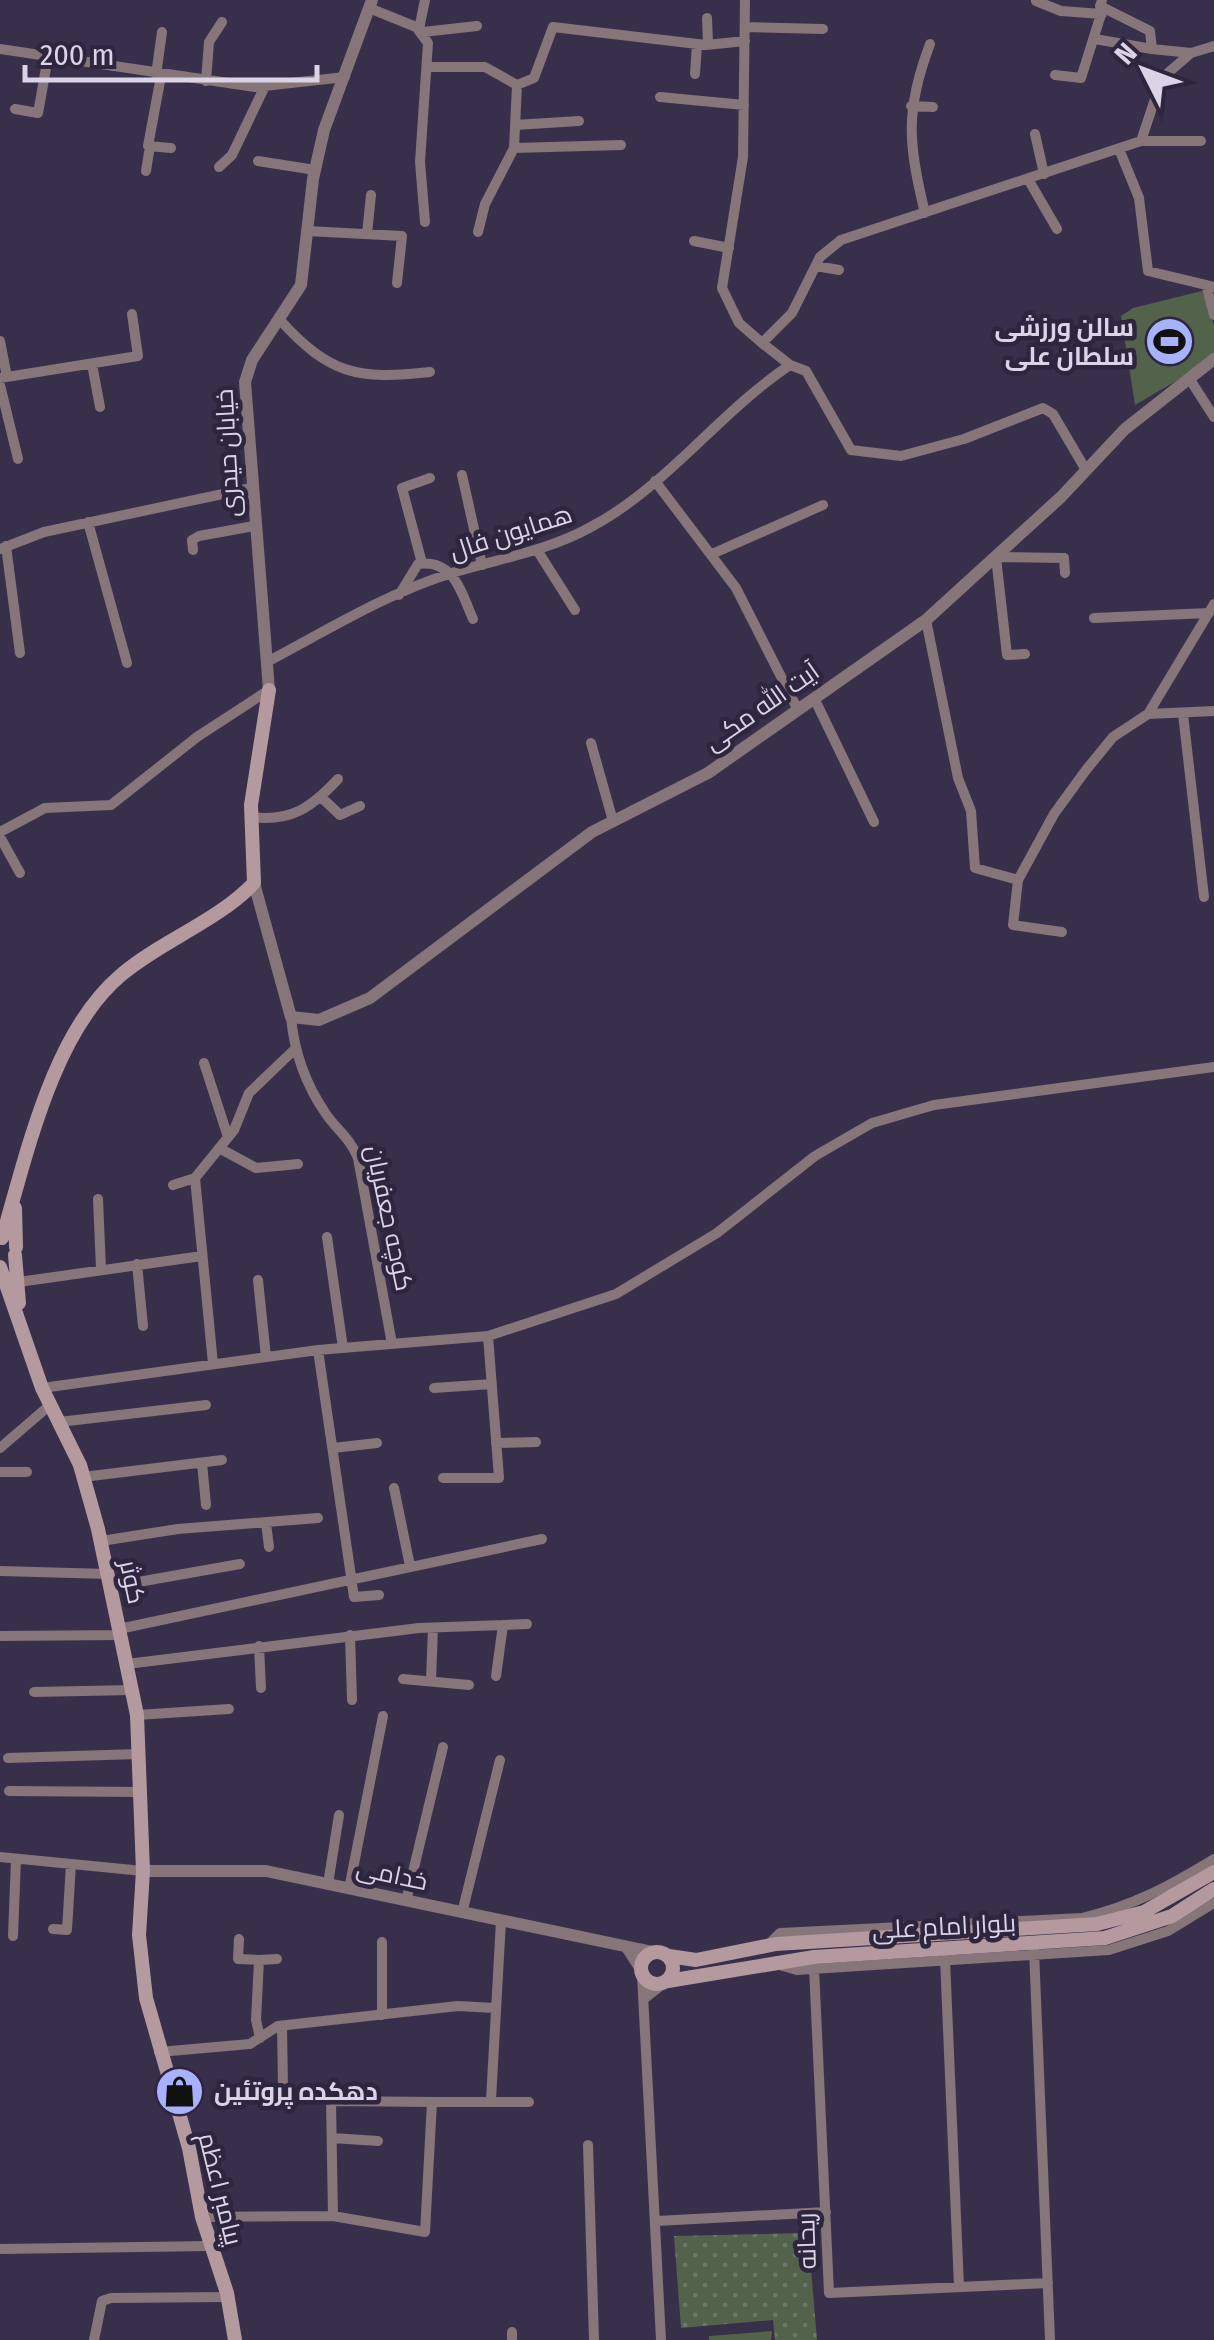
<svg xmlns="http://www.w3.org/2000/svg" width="1214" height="2340" font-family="'Fira Sans Condensed',Cairo,sans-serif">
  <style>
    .grass { fill: url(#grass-dots) }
    .pitch { fill: #52624b }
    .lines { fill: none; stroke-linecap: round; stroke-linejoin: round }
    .minor { stroke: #867579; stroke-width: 10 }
    .tertiary { stroke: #867579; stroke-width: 12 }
    .secondary { stroke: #b4999f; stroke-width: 14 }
    .labels { text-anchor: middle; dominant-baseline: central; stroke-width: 9; stroke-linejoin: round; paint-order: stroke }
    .poi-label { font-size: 25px; font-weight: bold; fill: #dad4e6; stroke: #2e253f; text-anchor: end }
    .street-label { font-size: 25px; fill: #dad4e6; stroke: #2e253f }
  </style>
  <defs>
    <pattern id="grass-dots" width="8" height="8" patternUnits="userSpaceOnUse" patternTransform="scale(2.5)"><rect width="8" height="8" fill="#52624b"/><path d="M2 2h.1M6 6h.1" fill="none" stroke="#6a7865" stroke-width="1.8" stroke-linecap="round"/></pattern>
  </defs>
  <rect width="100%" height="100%" fill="#382f4a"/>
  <path class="grass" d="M808,2233L817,2340H775L773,2320L681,2328L674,2236Z"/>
  <path class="pitch" d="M1202,291L1214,325V359L1135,405L1121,316L1133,308Z
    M772,2331L771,2340H709V2336Z"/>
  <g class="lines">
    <path class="minor" d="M745,0L743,157L722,288L739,323L762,343
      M1102,0L1100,6L1150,31L1152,49L1191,53L1214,46
      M1036,1L1061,11L1102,14
      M369,8L416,27L428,43L420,162L425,222
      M707,18L708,43
      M745,27L823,29
      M419,29L425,0
      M423,32L477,26
      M1095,39L1152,49
      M0,49L255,87L345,77
      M430,67H485L517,85
      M695,74L697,44
      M156,75L162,32
      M1055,75L1081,78L1103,8
      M161,76L148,146L171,148
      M206,81L209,42L222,22
      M660,97L744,105
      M911,106L933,107
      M15,109L38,113L48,57
      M515,125L579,121
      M1035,134L1044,174
      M1141,141H1201
      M514,148L621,145
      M1119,149L1139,198L1148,271L1214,287
      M258,161L315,170
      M219,167L232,155L265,86
      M146,171L150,146
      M1028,179L1057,229
      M925,213C908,144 905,110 930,44
      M307,231L402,236L397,283
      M478,232L485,204L514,148L517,85L534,78L553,27L706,45L745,41
      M367,234L371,195
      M694,241L729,248
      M816,266L839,270
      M1206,285L1214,315
      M280,320C330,375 358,380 430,372
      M0,341L7,377
      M92,364L100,407
      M0,378L138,356L132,314
      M1189,378L1214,417
      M0,385L18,459
      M1086,470L1053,414L1043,408L964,439L901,456L851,450L806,371L790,365L762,343L792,313L820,257L841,240L1141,141L1162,78L1191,53
      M462,475L482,565
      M655,481L736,588L798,710
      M88,522L127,663
      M6,546L20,653
      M0,549L44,532L251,488
      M193,550L192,540L199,536L254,526
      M537,550L575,610
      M712,554L823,505
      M422,563L402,488L430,478
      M399,595L418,564C454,559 461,592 473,619
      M1094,618L1209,613
      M926,620L958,778L971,811L975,868L1018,880L1054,814L1086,770L1113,737L1148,714L1214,604
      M1025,654L1007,655L996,557L1064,558L1065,573
      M267,662C326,631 387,593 452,573C498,559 547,551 589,528C666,488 718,413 790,365
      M814,698L874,822
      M1148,714L1214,711
      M1183,714L1204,897
      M591,743L613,821
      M321,797L340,815L360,806
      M251,817C291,822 311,808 338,779
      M0,832L45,808L111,805L197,737L269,690
      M0,837L20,873
      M1018,880L1013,925L1062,932
      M291,1017C294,1051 306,1085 326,1114C337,1130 350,1138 358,1158L392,1344
      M204,1063L228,1137
      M219,1148L256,1168L298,1164
      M173,1185L195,1178
      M98,1199L101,1269
      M327,1237L343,1348
      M137,1264L143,1326
      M258,1280L266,1357
      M19,1282L202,1256
      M318,1350L354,1597L379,1595
      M213,1364L195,1178L234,1130L249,1093L294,1050
      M42,1388L318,1350L488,1336L616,1294L717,1233L815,1156L872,1123L934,1105L1214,1067
      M434,1388L492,1384
      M59,1422L206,1405
      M496,1443L536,1442
      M0,1448L50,1405
      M333,1448L377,1443
      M202,1463L206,1505
      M0,1472H27
      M83,1477L222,1460
      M443,1478H499L488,1336
      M394,1488L410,1566
      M266,1523L269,1547
      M101,1541L178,1529L318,1518
      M0,1571L108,1574
      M110,1587L240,1564
      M119,1629L542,1539
      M350,1635L352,1700
      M0,1636L121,1635
      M259,1646L261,1688
      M127,1664L419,1628L527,1624
      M496,1676L503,1625
      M403,1679L469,1685
      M431,1680L433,1628
      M34,1692L132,1690
      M137,1715L229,1709
      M8,1758L139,1754
      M9,1791L140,1792
      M0,1857L143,1871
      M328,1884L339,1815
      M349,1889L383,1716
      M406,1901L443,1747
      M462,1913L500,1760
      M53,1929L67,1930L71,1864
      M13,1936L16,1859
      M239,1939L238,1959L259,1960L256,2020L260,2038
      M382,1942V2015
      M769,1944L780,1933L1082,1918C1133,1906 1170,1886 1214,1859
      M1034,1950L1050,2340
      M945,1959L959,2287
      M259,1960L277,1959
      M779,1965L797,1970L1109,1950L1168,1931L1214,1903
      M814,1968L829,2293L1048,2283
      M642,1975L661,2340
      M645,1998L664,1983
      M282,2026L283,2089
      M159,2052L250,2044L278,2026L458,2006L495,2008
      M491,2100L501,1921
      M332,2138L378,2141
      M588,2145L594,2340
      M333,2216L331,2101L432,2102
      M202,2217L333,2216L425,2232L432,2102H529
      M657,2221L826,2212
      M0,2249L210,2246
      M512,2332V2340
      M94,2340L102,2301L111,2298L228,2297"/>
    <path class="tertiary" d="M269,690L245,382L252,360L301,285L313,179L324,130L372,0
      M254,883L291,1017L319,1020L370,998L592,832L708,773L926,620L1061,497L1125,429L1214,359
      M143,1871H266L653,1952
      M628,1949L641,1969"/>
    <path class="secondary" d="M15,1208L16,1247
      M2,1238C27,1155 52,1033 121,975C161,941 218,921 254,883L251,805L269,690
      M15,1255L19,1303
      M0,1267L42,1388L80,1465L98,1529L137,1715L143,1871L139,1935L146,1998L189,2148L202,2217L227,2293L235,2340
      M641 1968a16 16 0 1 1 32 0a16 16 0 1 1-32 0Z
      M669,1956L696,1960L776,1944L1097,1924L1144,1912L1214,1872
      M668,1981L814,1957L1105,1938L1172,1916L1214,1889"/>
  </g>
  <defs>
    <symbol id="stadium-disc" viewBox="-11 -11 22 22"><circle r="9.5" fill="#a7b1fc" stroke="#2e253f"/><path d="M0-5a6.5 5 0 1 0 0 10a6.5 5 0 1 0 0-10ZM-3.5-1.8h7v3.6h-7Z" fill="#111"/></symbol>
    <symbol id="shop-disc" viewBox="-11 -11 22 22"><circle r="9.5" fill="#a7b1fc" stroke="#2e253f"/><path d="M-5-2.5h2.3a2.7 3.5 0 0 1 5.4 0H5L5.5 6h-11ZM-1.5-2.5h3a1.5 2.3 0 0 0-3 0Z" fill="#111"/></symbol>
  </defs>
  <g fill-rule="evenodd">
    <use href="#stadium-disc" x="1142" y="314" width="55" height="55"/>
    <use href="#shop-disc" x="152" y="2064" width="55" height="55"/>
  </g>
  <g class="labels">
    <g class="poi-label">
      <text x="1134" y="328">سالن ورزشی<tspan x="1134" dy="29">سلطان علی</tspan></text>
      <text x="214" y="2092" text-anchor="start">دهکده پروتئین</text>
    </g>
    <g class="street-label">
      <text transform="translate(228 453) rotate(-93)">خیابان حیدری</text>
      <text transform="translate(511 533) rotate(-18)">همایون فال</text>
      <text transform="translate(762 707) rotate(-35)">آیت الله مکی</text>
      <text transform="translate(389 1218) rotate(78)">کوچه جعفریان</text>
      <text transform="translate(132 1582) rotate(78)">کوثر</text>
      <text transform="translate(392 1875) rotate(12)">خدامی</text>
      <text transform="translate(944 1927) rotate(-3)">بلوار امام علی</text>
      <text transform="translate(220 2189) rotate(76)">پیامبر اعظم</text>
      <text transform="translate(807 2241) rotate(-92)">ریحانه</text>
    </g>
  </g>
  <g transform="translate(1144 70) rotate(312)" stroke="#2e253f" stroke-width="8" paint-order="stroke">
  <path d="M0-8L18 38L0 25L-18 38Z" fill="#dad4e6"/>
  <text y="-15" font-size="28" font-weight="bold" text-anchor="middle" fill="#dad4e6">N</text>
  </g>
  <path d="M25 65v15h292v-15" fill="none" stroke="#dad4e6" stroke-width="5"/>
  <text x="40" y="65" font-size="30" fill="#dad4e6" stroke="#2e253f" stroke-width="8" paint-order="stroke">200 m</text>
</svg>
